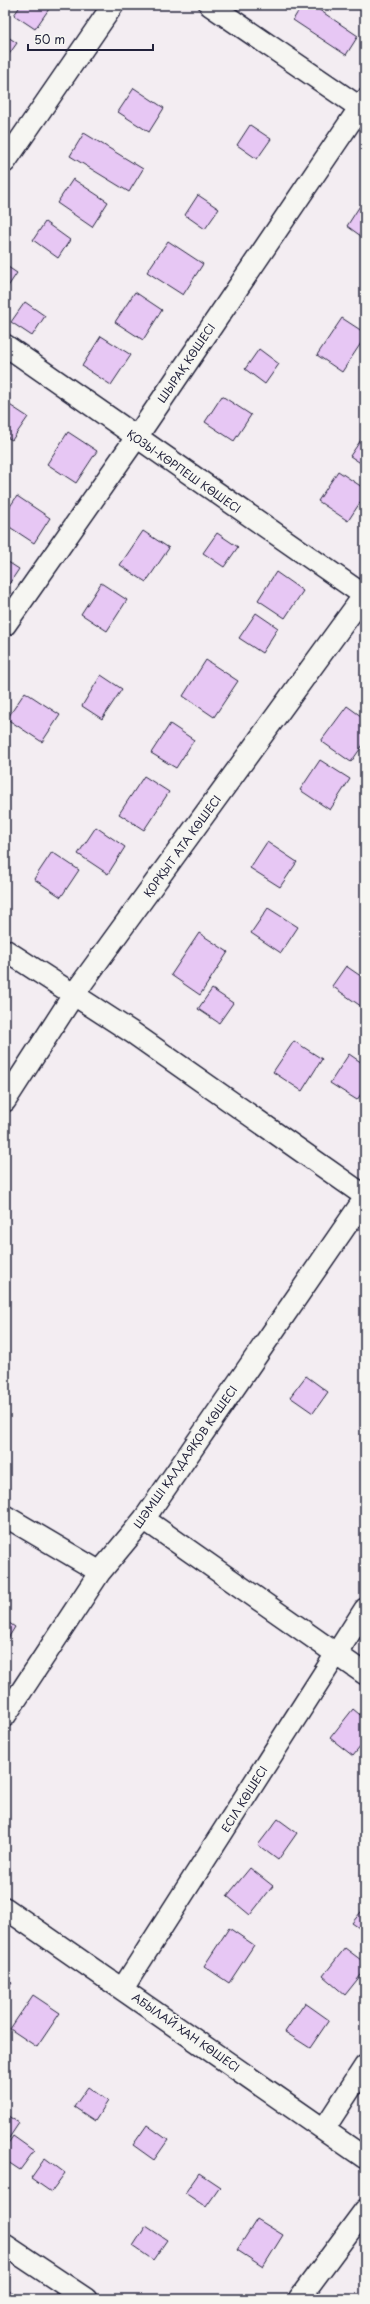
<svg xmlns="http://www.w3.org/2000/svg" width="370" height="2304" font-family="'Playpen Sans',sans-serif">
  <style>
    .building { fill: #e7c7f4; stroke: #22223b }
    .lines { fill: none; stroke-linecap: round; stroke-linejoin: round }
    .minor-casing { stroke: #22223b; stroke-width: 24 }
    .minor { stroke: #f6f6f2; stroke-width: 21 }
    .labels { text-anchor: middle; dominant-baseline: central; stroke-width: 3.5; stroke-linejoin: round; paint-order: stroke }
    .street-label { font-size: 11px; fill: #22223b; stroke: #f6f6f2 }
  </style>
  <rect width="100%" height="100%" fill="#f3edf2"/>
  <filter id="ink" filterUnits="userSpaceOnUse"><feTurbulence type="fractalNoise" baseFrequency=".025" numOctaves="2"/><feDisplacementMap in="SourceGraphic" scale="8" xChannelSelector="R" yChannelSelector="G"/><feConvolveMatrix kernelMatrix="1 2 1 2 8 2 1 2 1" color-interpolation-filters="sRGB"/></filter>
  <g filter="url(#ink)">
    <path class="building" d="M21,5H42L49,9L35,29L14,15Z
      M302,5H312L358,36L346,55L293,20Z
      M5,35L17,43L5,60Z
      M134,88L164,108L149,132L118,112Z
      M250,125L271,139L257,159L237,145Z
      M84,133L143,169L129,192L70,156Z
      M73,179L108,202L92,227L57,203Z
      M198,195L219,209L205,229L185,215Z
      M365,198V239L347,226Z
      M45,222L70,240L58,258L33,240Z
      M168,241L203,264L183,295L147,272Z
      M5,265L17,273L5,291Z
      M135,292L162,310L143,340L115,322Z
      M25,302L45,316L32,336L11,322Z
      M342,318L365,333V337L342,372L317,355Z
      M101,336L131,355L111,385L82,366Z
      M259,349L279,364L265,384L245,369Z
      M222,396L251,415L234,441L205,422Z
      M5,402L28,417L12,440L5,436Z
      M68,432L97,451L76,483L47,464Z
      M365,434V466L350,456Z
      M338,471L365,489V495L348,521L318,501Z
      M17,496L50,518L34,543L5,524V514Z
      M143,531L169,548L146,582L120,565Z
      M217,533L238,547L224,567L203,553Z
      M5,560L19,569L5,590Z
      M276,572L303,591L285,618L258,600Z
      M101,583L127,600L107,631L81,614Z
      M256,613L278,628L262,653L239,638Z
      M206,660L238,681L214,717L183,696Z
      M101,675L122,689L102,719L82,706Z
      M25,692L60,715L42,742L7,719Z
      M347,706L365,719V742L351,762L321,741Z
      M170,724L194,740L176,768L151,753Z
      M320,760L350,779L330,810L300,790Z
      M144,776L169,792L144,830L119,814Z
      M96,827L125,847L108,874L78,854Z
      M267,842L297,862L280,887L250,868Z
      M52,852L79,870L61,897L34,879Z
      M268,908L298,927L281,953L251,933Z
      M199,933L228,952L200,995L171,975Z
      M346,966L365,979V1009L332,986Z
      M212,989L233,1003L219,1023L198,1009Z
      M294,1041L322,1059L302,1091L273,1072Z
      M349,1054L365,1065V1088L357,1100L330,1083Z
      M306,1376L328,1392L313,1413L290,1397Z
      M5,1620L15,1627L5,1643Z
      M353,1709L365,1719V1741L353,1756L330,1738Z
      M278,1819L297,1833L278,1860L258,1845Z
      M250,1868L273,1886L250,1915L227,1896Z
      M365,1907V1932L352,1923Z
      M229,1928L254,1945L229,1983L204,1966Z
      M345,1948L365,1963V1970L345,1995L323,1976Z
      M5,1978L12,1983L5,1994Z
      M33,1995L60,2013L37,2047L10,2029Z
      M305,2003L329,2020L310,2048L285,2032Z
      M88,2087L108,2101L95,2121L74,2107Z
      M5,2114L19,2123L5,2144Z
      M147,2125L168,2140L154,2160L133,2145Z
      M13,2136L34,2151L20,2170L5,2160V2148Z
      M45,2158L65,2173L51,2192L31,2178Z
      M199,2173L220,2187L206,2207L185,2193Z
      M257,2219L283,2235L263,2267L237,2250Z
      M146,2226L167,2240L153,2260L133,2246Z
      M5,2288L21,2299H5Z"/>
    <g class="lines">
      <defs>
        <path id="minor" d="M210,5L365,111
          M5,162L113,5
          M5,345L365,596
          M5,625L136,438L365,100
          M5,950L133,1033L365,1196
          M5,1101L74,994L365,594
          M5,1516L100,1572
          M144,1519L365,1674
          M5,1716L100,1572L144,1519L365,1198
          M5,1908L365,2158
          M123,1988L365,1609
          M324,2129L365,2066
          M5,2245L86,2299
          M299,2299L365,2210"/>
      </defs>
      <use href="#minor" class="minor-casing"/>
      <use href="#minor" class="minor"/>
    </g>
  </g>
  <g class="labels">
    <g class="street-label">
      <text transform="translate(186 363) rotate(-56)">ШЫРАҚ КӨШЕСІ</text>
      <text transform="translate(184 471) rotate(35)">ҚОЗЫ-КӨРПЕШ КӨШЕСІ</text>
      <text transform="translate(182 846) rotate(-54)">ҚОРҚЫТ АТА КӨШЕСІ</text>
      <text transform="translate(185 1457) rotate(-55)">ШӘМШІ ҚАЛДАЯҚОВ КӨШЕСІ</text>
      <text transform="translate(244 1799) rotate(-58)">ЕСІЛ КӨШЕСІ</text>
      <text transform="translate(186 2032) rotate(35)">АБЫЛАЙ ХАН КӨШЕСІ</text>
    </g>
  </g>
  <rect width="370" height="2304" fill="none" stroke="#f6f6f2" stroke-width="20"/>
  <rect x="10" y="10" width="350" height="2284" fill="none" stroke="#22223b" stroke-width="1.5" filter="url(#ink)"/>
  <path d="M28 44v6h125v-6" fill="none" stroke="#22223b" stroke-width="2"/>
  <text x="34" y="44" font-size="12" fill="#22223b" stroke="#f6f6f2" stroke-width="3" paint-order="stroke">50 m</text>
</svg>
